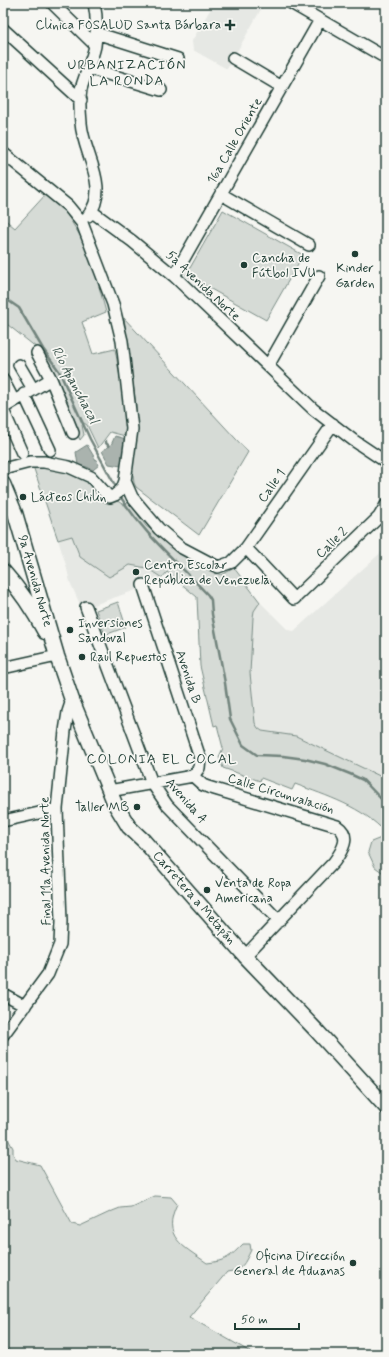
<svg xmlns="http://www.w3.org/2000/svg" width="389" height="1357" font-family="Mynerve,sans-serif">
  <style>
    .built { fill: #e6e8e4 }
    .green { fill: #d6dbd6; stroke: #7a8c85 }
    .water { fill: #aab3ae; stroke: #72847d }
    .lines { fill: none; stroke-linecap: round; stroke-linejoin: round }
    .stream { stroke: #72847d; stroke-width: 2.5 }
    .minor-casing { stroke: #1f3d34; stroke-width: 14 }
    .major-casing { stroke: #1f3d34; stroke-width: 17 }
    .minor { stroke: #f6f6f2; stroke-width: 11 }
    .major { stroke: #f6f6f2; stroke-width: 14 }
    .poi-dot { fill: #1f3d34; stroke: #f6f6f2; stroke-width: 1.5 }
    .labels { text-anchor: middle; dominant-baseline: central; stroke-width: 3.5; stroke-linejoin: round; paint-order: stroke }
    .poi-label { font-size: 13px; fill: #1f3d34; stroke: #f6f6f2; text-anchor: start }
    .street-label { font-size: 13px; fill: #1f3d34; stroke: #f6f6f2 }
    .neighbourhood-label { font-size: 14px; letter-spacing: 1px; fill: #1f3d34; stroke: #f6f6f2 }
    .water-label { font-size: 14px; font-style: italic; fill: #425a52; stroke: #f6f6f2 }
  </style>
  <rect width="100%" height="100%" fill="#f6f6f2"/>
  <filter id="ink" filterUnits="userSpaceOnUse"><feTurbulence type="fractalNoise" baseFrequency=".025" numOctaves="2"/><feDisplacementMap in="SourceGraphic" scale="8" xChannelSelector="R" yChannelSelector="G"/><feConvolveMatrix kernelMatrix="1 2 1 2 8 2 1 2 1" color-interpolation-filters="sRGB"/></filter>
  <g filter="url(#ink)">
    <path class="built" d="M214,3L264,4L227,69L193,50L192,41Z
      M72,536L80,557L147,568L162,578L151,588L150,585L82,609L70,582L66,565L58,540Z
      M386,548V779L296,736L269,733L262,731L258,728L255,723L250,673L253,617L254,611L260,602L288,630L294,631Z"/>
    <path class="green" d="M47,193L63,208L87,247L90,254L106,312L82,322L93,354L115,349L129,428V437L110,432L98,448L87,425L84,423L82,425L84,435L80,440L52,374L37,348L3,321V218L15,228Z
      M223,210L303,255L266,320L186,275Z
      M124,318L248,452L199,535L136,487L134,483L131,458L136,437V405Z
      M33,466C50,466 77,472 90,483C96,488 100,495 104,501L114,499L124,505L129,502L146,526L210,571L222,575L234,568L260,602L254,611L253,617L250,673L255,723L258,728L262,731L296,736L386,779V833C363,807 327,796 295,784L292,790L261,778L260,781L223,768L219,757L223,748L217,725L214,726L200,666L197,597L167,572L162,578L147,568L130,565L109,577L80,557L72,536L58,540Z
      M118,602L126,627L105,635L96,610Z
      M386,836V875L375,867L368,852L371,842Z
      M3,1130L13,1148V1154L16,1159L40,1165L72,1224L80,1226L110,1212L120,1208L131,1207L155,1196L171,1197L177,1204C161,1237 183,1246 207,1263C226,1261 230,1257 243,1244H250L251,1250C244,1264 243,1270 227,1272L189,1317L254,1354H3Z"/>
    <path class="water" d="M115,436L126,439L121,466L109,464L102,451L111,445Z
      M87,445L99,465L93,470L87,467L78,465L76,452Z"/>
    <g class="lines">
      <path class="stream" d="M3,297L19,308L43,349L59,371L90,439L117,489
        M106,441V443L109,446
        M120,496C145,536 177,561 208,595L211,600L212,614L225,683L230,719L243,745L257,755L283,756L305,759L325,764L350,774L363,780L386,804
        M3,1348L14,1354"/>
      <defs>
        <path id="minor" d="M52,3L95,45
          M291,3L386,58
          M3,29L81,100
          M96,33L178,59
          M233,58L282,87
          M88,68L161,90
          M3,153L68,206L82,223L113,304L122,341L132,429L125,481L122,489L115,495L110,497L108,496L91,477L69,467L44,462H30L3,469
          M221,194L309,245
          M91,211L132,241L174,276L313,409L353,440L386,462
          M88,216C111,187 83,154 81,123C80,113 79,100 81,89C85,75 92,60 95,46C97,32 97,17 94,3
          M174,276L320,20
          M37,353L51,379L73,433
          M19,365L33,389
          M268,366L319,276
          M3,380L14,401
          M24,394L50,450
          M3,408L51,379
          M3,410L22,453
          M125,481L132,497L159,529L180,547L218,567L232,562L246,548L333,424
          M246,548L294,599L379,517L386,505
          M143,585L200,758L199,768L193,776
          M86,607L152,783L167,805L279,921
          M3,668L57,656
          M193,776L203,785L208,787L337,826C352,836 342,851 334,862L245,956
          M109,791L193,776
          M3,821L57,809
          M3,994L25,1006
          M3,1035L48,974L60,944L61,922L57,809L65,731L68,712L72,700"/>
        <path id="major" d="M3,484L15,513L57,656L72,700L115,804L129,827L144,841L245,956L316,1030L386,1107
          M3,571C19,589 34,611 45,632"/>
      </defs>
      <use href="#minor" class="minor-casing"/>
      <use href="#major" class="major-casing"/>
      <use href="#minor" class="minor"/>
      <use href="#major" class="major"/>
    </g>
  </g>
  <g class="poi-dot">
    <path d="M228 19h4v4h4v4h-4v4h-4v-4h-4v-4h4z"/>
    <circle cx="355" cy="254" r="4"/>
    <circle cx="244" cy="265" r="4"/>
    <circle cx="23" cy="497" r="4"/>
    <circle cx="136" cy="572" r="4"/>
    <circle cx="70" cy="630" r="4"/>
    <circle cx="82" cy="657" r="4"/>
    <circle cx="137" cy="807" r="4"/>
    <circle cx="207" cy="890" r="4"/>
    <circle cx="353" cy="1263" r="4"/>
  </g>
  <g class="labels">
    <g class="poi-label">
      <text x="221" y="25" text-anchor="end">Clinica FOSALUD Santa Bárbara</text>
      <text x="252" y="258">Cancha de<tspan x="252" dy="15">Fútbol IVU</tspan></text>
      <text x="355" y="268" text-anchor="middle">Kinder<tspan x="355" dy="15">Garden</tspan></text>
      <text x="31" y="497">Lácteos Chilin</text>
      <text x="144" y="565">Centro Escolar<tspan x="144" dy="15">República de Venezuela</tspan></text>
      <text x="78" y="623">Inversiones<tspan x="78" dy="15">Sandoval</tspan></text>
      <text x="90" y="657">Raul Repuestos</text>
      <text x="129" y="807" text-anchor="end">Taller MB</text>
      <text x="215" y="883">Venta de Ropa<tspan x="215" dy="15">Americana</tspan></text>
      <text x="345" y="1256" text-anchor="end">Oficina Dirección<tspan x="345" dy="15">General de Aduanas</tspan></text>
    </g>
    <g class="street-label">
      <text transform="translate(235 141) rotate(-60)">16a Calle Oriente</text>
      <text transform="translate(203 286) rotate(43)">5a Avenida Norte</text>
      <text transform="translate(272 486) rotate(-55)">Calle 1</text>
      <text transform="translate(332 543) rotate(-44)">Calle 2</text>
      <text transform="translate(35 581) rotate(74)">9a Avenida Norte</text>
      <text transform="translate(188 677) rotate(72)">Avenida B</text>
      <text transform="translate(281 794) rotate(17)">Calle Circunvalación</text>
      <text transform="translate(186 801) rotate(49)">Avenida A</text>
      <text transform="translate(46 861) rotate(-91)">Final 11a Avenida Norte</text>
      <text transform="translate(194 898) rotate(49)">Carretera a Metapán</text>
    </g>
    <g class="neighbourhood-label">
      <text x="127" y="65">URBANIZACIÓN<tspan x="127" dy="16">LA RONDA</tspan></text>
      <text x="162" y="759">COLONIA EL COCAL</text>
    </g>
    <g class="water-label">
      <text transform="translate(75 385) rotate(62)">Río Apanchacal</text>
    </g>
  </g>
  <rect width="389" height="1357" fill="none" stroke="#f6f6f2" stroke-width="16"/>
  <rect x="8" y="8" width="373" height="1341" fill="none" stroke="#1f3d34" stroke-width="1.5" filter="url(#ink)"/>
  <path d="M235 1323v6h64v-6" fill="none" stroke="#1f3d34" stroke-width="2"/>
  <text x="241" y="1323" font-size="12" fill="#1f3d34" stroke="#f6f6f2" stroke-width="3" paint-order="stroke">50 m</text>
</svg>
